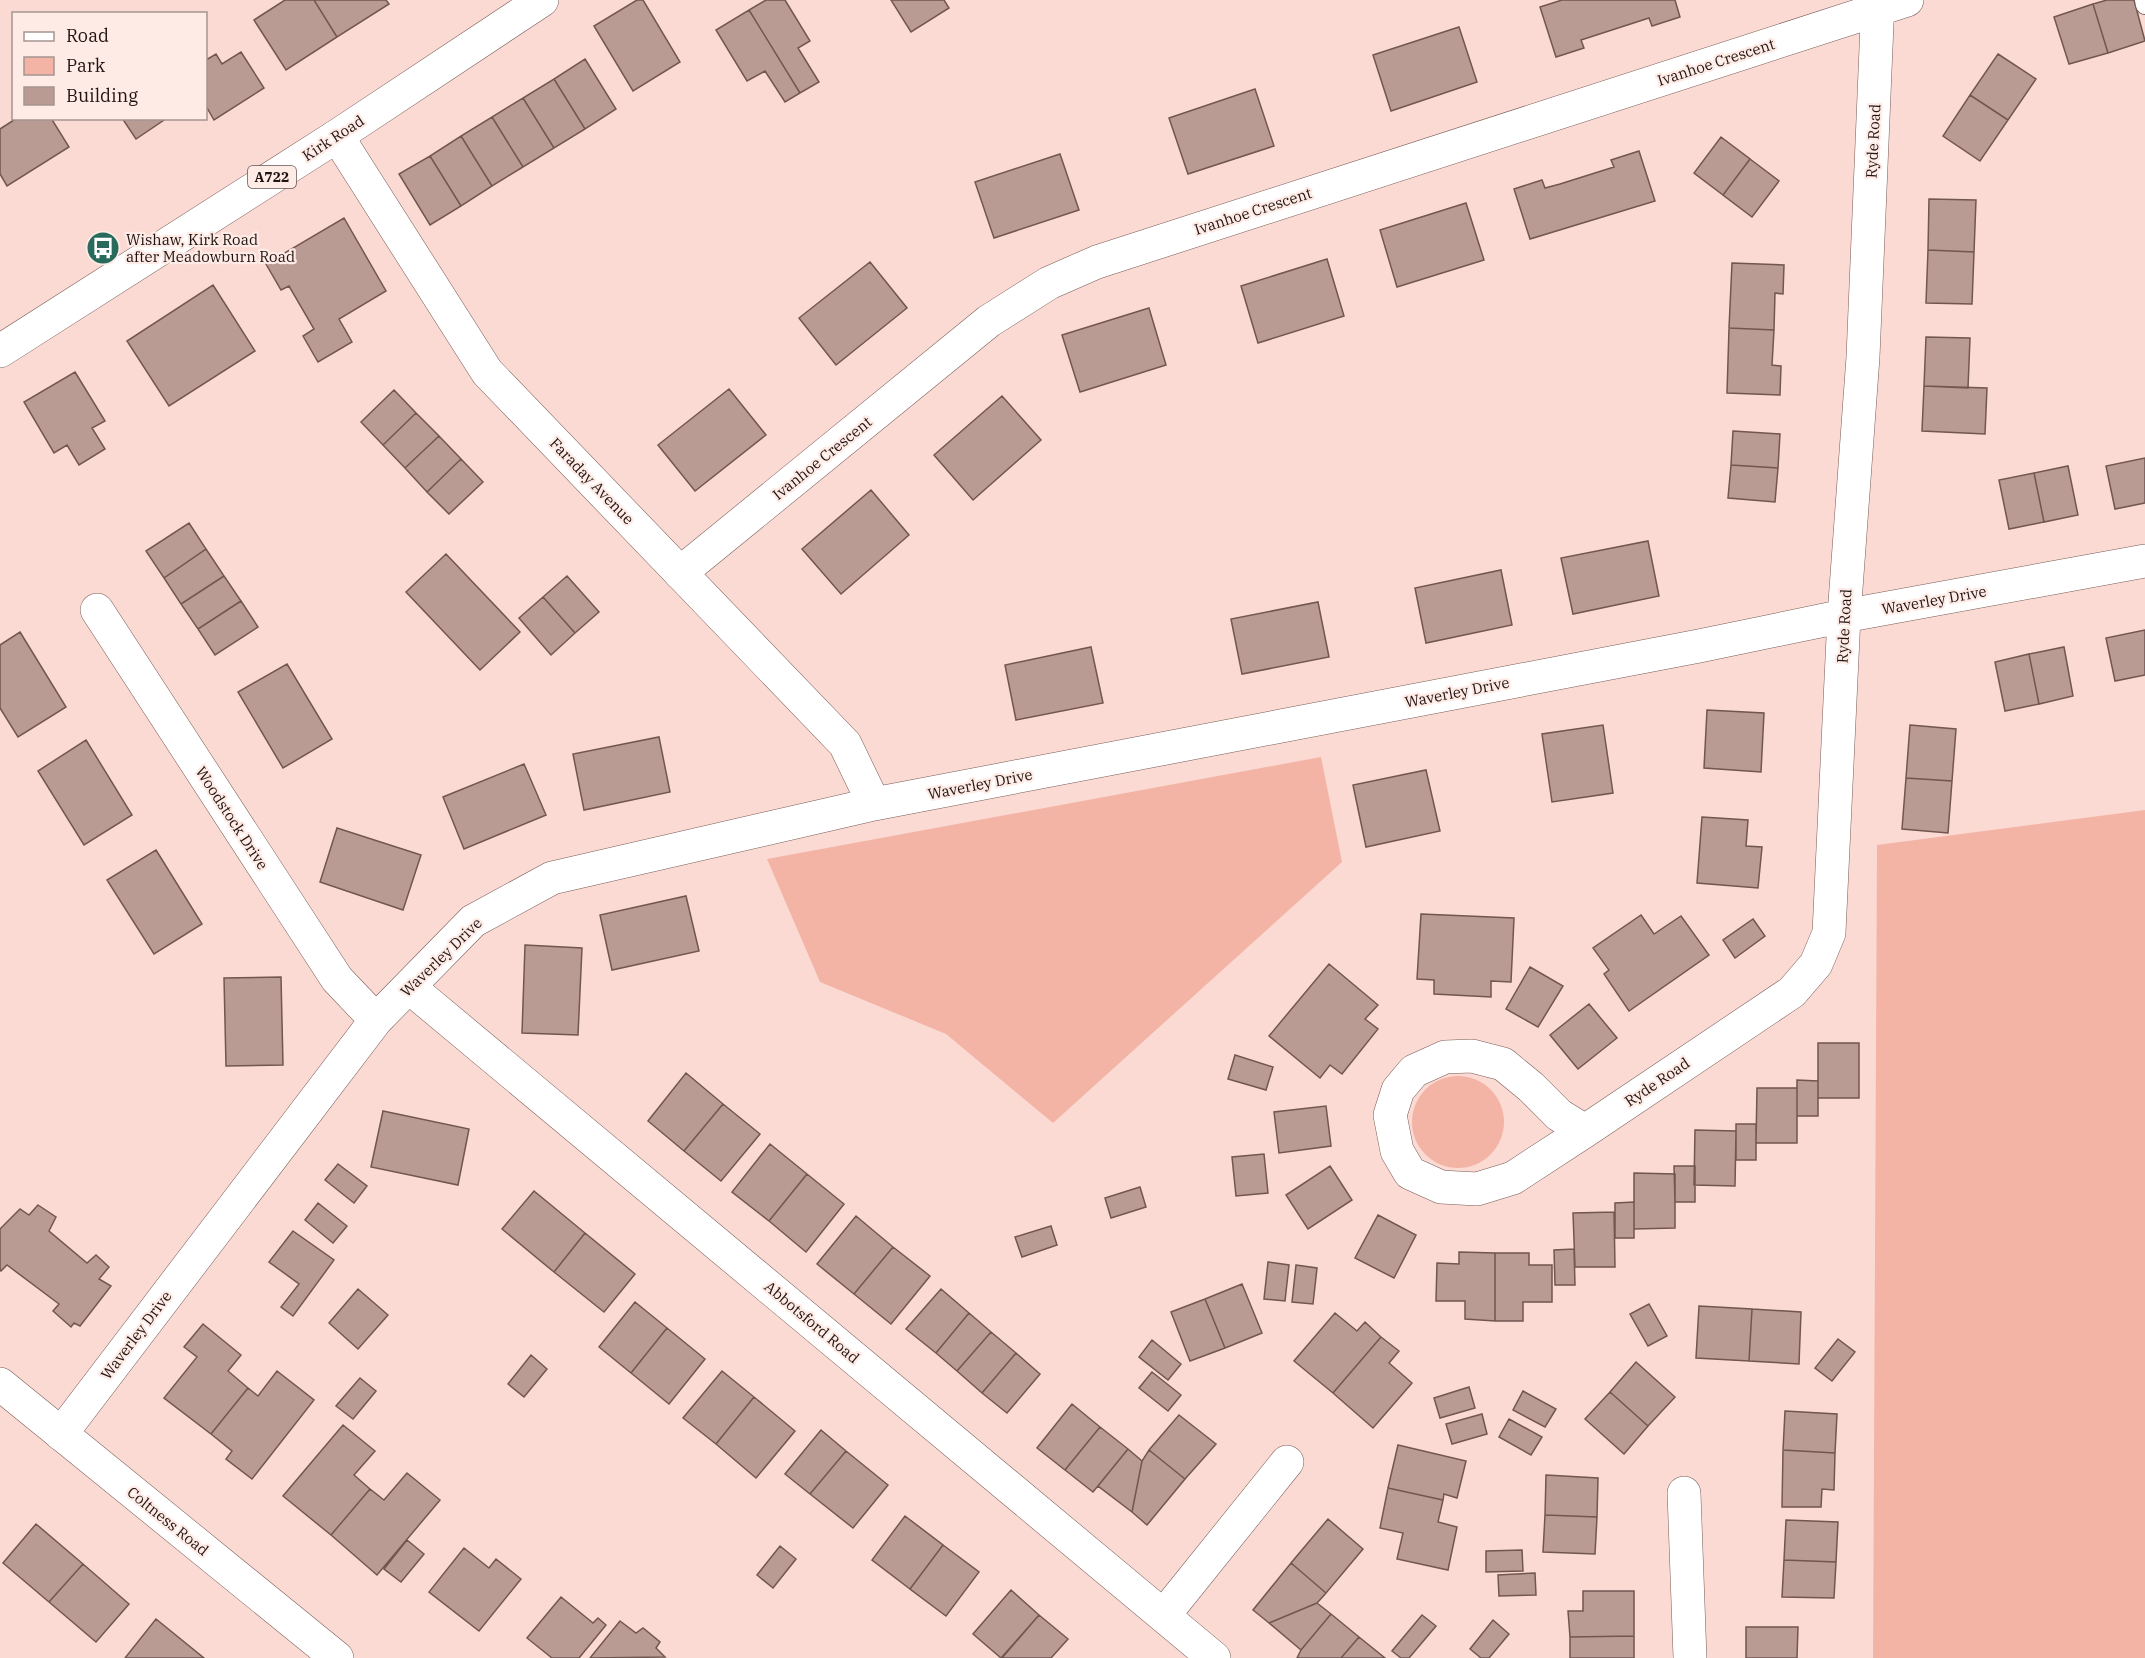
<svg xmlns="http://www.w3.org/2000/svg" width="2145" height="1658" font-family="'IBM Plex Serif',serif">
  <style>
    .green { fill: #f3b4a6 }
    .building { fill: #ba9b94; stroke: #725650; stroke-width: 1.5 }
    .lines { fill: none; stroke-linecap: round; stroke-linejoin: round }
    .lane-casing { stroke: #785c56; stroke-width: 20 }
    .street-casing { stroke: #785c56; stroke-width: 34 }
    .secondary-casing { stroke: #785c56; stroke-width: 34 }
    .primary-casing { stroke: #785c56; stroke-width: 34 }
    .lane { stroke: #fff; stroke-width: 18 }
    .street { stroke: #fff; stroke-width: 33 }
    .secondary { stroke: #fff; stroke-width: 33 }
    .primary { stroke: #fff; stroke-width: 33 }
    .labels { text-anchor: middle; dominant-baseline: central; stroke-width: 4.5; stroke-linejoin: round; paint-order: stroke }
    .shield { fill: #ffebe6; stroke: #625452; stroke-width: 1.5 }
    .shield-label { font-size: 14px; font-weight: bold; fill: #1f1412 }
    .street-label { font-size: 15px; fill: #1f1412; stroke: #ffebe6 }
    .poi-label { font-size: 15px; fill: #1f1412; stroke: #ffebe6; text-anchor: start }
  </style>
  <rect width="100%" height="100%" fill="#fbdad3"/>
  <path class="green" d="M1321,757L1342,862L1053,1123L946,1034L820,982L767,859Z
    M2145,810V1658H1873L1877,845Z
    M1412 1122a46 46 0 1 1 92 0a46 46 0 1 1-92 0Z"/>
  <path class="building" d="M285,0H314L337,37L286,70L254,20Z
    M314,0H386L389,4L337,37Z
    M637,0H643L680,62L633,91L594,26Z
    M766,0H785L810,41L798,48L819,82L800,93L749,10Z
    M891,0H944L949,8L911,32Z
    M1562,0H1675L1680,17L1652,26L1649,18L1581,40L1584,48L1556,57L1540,7Z
    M2107,0H2134L2145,41L2108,53L2093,4Z
    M2093,4L2108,53L2069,64L2054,17Z
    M749,10L800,93L785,102L765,71L747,81L716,30Z
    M1459,27L1477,82L1391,111L1373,55Z
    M241,52L264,88L214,120L206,106V60L216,54L222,64Z
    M1998,54L2036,79L2008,120L1970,95Z
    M585,59L616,109L585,129L554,79Z
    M554,79L585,129L554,148L523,98Z
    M1255,89L1274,146L1188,174L1169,118Z
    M1970,95L2008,120L1980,161L1943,136Z
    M523,98L554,148L523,167L492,117Z
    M492,117L523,167L492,186L461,136Z
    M17,118H51L69,147L7,186L0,174V129Z
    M122,118H167L136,139Z
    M461,136L492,186L461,206L430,156Z
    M1721,137L1750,159L1723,195L1694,173Z
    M1639,151L1655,201L1530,239L1514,189L1542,180L1545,188L1560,184L1614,167L1611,160Z
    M1060,154L1079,210L994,238L975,182Z
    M430,156L461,206L430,225L399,174Z
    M1750,159L1779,181L1752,217L1723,195Z
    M1929,199L1976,200L1974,252L1928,250Z
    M1466,203L1484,260L1397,287L1380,230Z
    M344,218L386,291L339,319L352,342L318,362L303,336L314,329L289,286L281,290L266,264Z
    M1928,250L1974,252L1972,304L1926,303Z
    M1327,259L1344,316L1258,343L1241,286Z
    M870,262L907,308L836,365L799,318Z
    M1732,263L1784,265L1783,294L1775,293L1774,330L1729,328Z
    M213,285L255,351L169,406L127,341Z
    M1149,308L1166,365L1080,392L1062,335Z
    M1729,328L1774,330L1772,365L1781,366L1780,395L1727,393Z
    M1926,337L1970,338L1968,388L1924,386Z
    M75,372L105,421L92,428L105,449L79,465L67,445L54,453L24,402Z
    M1924,386L1987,388L1985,434L1922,431Z
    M729,389L766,435L695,491L658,445Z
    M394,390L416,413L383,445L361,422Z
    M1002,396L1041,440L973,500L934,455Z
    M416,413L439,436L405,468L383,445Z
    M1733,431L1780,434L1778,468L1731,465Z
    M439,436L461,459L427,492L405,468Z
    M2145,458V503L2115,509L2106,466Z
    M461,459L483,482L449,514L427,492Z
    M1731,465L1778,468L1775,502L1728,498Z
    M2068,466L2078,515L2044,522L2034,473Z
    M2034,473L2044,522L2009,529L1999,480Z
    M871,490L909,535L841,594L802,549Z
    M189,523L206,549L164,578L146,551Z
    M1648,541L1659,596L1573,614L1561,558Z
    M206,549L224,576L181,604L164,578Z
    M446,554L520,632L480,670L406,592Z
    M1501,570L1512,625L1426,643L1415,588Z
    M224,576L241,601L198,629L181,604Z
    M567,576L599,612L575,633L543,597Z
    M543,597L575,633L551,655L519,618Z
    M241,601L258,627L215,655L198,629Z
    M1318,602L1329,657L1242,674L1231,619Z
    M2145,630V675L2115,681L2106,638Z
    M20,632L66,707L18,737L0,708V645Z
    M1091,647L1103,703L1016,720L1005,665Z
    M2064,647L2073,696L2039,704L2029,654Z
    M2029,654L2039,704L2005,711L1995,662Z
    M287,664L332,739L283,768L238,692Z
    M1707,710L1764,713L1761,772L1704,768Z
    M1603,725L1613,793L1552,802L1542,734Z
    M1910,725L1956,729L1952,781L1906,778Z
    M659,737L670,792L584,810L573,754Z
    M86,740L132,815L84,845L38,771Z
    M524,764L546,815L464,849L443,797Z
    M1426,770L1440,831L1366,847L1353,785Z
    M1906,778L1952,781L1948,833L1902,829Z
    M1702,817L1748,820L1746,846L1762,847L1758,888L1697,883Z
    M337,828L421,855L403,910L320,882Z
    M156,850L202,924L154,954L107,880Z
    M686,896L699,951L612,970L600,915Z
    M1421,914L1514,918L1511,982L1491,981V997L1434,994V980L1417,979Z
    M1641,915L1654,934L1681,916L1709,955L1629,1011L1604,974L1609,970L1593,948Z
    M1753,919L1765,936L1735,958L1723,940Z
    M525,945L582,948L578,1035L522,1033Z
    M1329,964L1378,1005L1365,1019L1378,1029L1342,1074L1330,1065L1320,1078L1269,1036Z
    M1530,967L1563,986L1538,1027L1506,1009Z
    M281,977L283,1065L226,1066L224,978Z
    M1589,1004L1617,1038L1578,1069L1550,1035Z
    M1818,1043H1859V1098H1818Z
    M1235,1055L1273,1067L1266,1090L1228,1079Z
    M686,1073L723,1104L684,1151L648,1121Z
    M1797,1080L1818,1081V1116H1797Z
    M1757,1088H1797V1143H1756Z
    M723,1104L760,1134L721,1181L684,1151Z
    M1326,1106L1331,1146L1279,1153L1274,1112Z
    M383,1111L469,1129L458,1185L371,1167Z
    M1736,1124H1756V1160H1736Z
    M1695,1130L1736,1131L1735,1186L1694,1185Z
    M770,1144L807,1174L769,1221L732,1192Z
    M1264,1154L1268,1193L1236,1196L1232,1157Z
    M338,1164L367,1186L354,1203L325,1180Z
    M1330,1166L1352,1200L1308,1229L1286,1195Z
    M1674,1166H1695V1202H1675Z
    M1634,1173L1675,1174V1228L1634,1229Z
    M807,1174L844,1204L806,1252L769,1221Z
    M1140,1187L1146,1207L1111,1218L1105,1198Z
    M534,1191L585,1233L554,1272L502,1229Z
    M1634,1202V1238H1615V1203Z
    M318,1203L347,1226L333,1243L305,1220Z
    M38,1205L56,1217L49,1231L87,1263L96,1255L109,1267L99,1279L111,1286L80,1326L74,1323L71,1327L53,1311L59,1304L7,1265L1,1271L0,1269V1229L20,1209L29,1215Z
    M1614,1212L1615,1267H1575L1573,1213Z
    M1378,1215L1416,1235L1394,1278L1355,1258Z
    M856,1216L893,1247L854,1294L817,1264Z
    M1051,1226L1057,1245L1022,1257L1015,1237Z
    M293,1231L334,1260L293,1316L281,1307L299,1284L269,1262Z
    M585,1233L635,1274L604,1312L554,1272Z
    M893,1247L930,1276L891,1324L854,1294Z
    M1574,1249L1575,1285H1555L1554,1250Z
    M1459,1252L1495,1253V1321L1465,1319V1301H1436L1437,1263L1459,1264Z
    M1495,1253H1529V1265H1552V1302H1523V1321H1495Z
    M1268,1262L1289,1265L1285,1301L1264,1299Z
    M1296,1265L1317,1268L1313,1304L1292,1302Z
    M1242,1284L1262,1333L1225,1348L1205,1299Z
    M358,1289L388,1315L358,1349L329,1323Z
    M941,1289L969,1313L936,1353L906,1329Z
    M1205,1299L1225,1348L1190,1361L1171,1312Z
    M635,1302L667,1328L631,1373L599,1347Z
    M1649,1304L1667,1336L1648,1346L1630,1314Z
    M1699,1306L1752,1309L1749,1361L1696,1358Z
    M1752,1309L1801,1312L1799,1364L1749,1361Z
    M969,1313L991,1332L957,1371L936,1353Z
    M1335,1313L1357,1331L1365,1322L1381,1337L1333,1393L1294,1361Z
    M203,1324L241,1355L228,1371L248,1388L211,1434L164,1398L197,1357L184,1347Z
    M667,1328L705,1359L669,1404L631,1373Z
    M991,1332L1016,1353L982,1393L957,1371Z
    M1381,1337L1399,1351L1389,1363L1412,1383L1373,1428L1333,1393Z
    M1838,1339L1855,1352L1832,1381L1815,1368Z
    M1152,1340L1181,1364L1168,1380L1139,1357Z
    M1016,1353L1040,1374L1007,1413L982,1393Z
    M531,1355L547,1369L524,1397L508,1384Z
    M1636,1362L1675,1397L1648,1426L1610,1392Z
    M277,1371L314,1400L252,1479L226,1459L232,1451L211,1434L248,1388L258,1396Z
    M722,1371L754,1397L716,1444L683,1418Z
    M1152,1372L1181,1395L1168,1411L1139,1388Z
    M360,1378L376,1391L353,1419L336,1406Z
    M1469,1387L1475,1408L1440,1418L1434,1398Z
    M1523,1391L1556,1409L1545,1427L1513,1410Z
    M1610,1392L1648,1426L1624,1454L1585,1419Z
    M754,1397L795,1431L756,1478L716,1444Z
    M1072,1404L1100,1427L1065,1470L1037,1448Z
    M1785,1411L1837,1414L1835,1453L1783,1450Z
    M1482,1414L1487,1434L1452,1444L1446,1424Z
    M1179,1415L1216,1444L1185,1479L1149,1450Z
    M1509,1419L1542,1437L1531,1455L1499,1437Z
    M343,1425L375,1451L354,1475L370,1489L331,1535L283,1496Z
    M1100,1427L1128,1449L1093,1492L1065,1470Z
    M821,1430L846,1451L810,1494L785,1474Z
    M1398,1445L1466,1461L1457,1498L1444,1494L1443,1500L1388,1488Z
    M1128,1449L1142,1461L1132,1512L1098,1486Z
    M1149,1450L1185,1479L1147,1525L1132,1512L1142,1461Z
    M1783,1450L1835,1453L1834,1490L1822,1489L1821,1507H1782Z
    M846,1451L888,1485L853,1528L810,1494Z
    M407,1473L440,1500L377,1575L331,1535L370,1489L384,1500Z
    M1546,1475L1598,1478L1597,1517L1545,1515Z
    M1388,1488L1443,1500L1438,1522L1457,1527L1448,1570L1397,1559L1403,1533L1380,1528Z
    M1545,1515L1597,1517L1595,1554L1543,1552Z
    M905,1516L943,1545L910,1589L872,1560Z
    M1328,1519L1363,1549L1326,1593L1291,1563Z
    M1786,1520L1838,1522L1836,1562L1784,1560Z
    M36,1524L83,1564L49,1602L3,1563Z
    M407,1540L424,1554L401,1582L384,1569Z
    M943,1545L979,1572L946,1616L910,1589Z
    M780,1546L796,1559L773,1588L757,1575Z
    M464,1548L489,1568L496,1559L521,1579L479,1631L429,1592Z
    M1522,1550L1523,1571L1486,1572V1551Z
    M1784,1560L1836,1562L1834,1598L1782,1597Z
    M1291,1563L1326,1593L1317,1603L1269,1623L1253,1610Z
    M83,1564L129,1604L96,1642L49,1602Z
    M1535,1573L1536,1595L1499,1596L1498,1575Z
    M1011,1590L1039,1615L1001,1658L973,1634Z
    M1583,1591H1634V1636L1570,1637L1568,1611H1583Z
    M561,1597L593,1623L598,1618L606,1625L579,1658H552L527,1638Z
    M1317,1603L1331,1614L1301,1650L1269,1623Z
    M1331,1614L1359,1637L1341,1658H1297L1301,1650Z
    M1039,1615L1068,1639L1051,1658H1002Z
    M1422,1615L1436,1626L1409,1658H1401L1392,1651Z
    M156,1619L204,1658H125Z
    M1493,1620L1509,1634L1489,1658H1481L1470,1649Z
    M620,1621L636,1633L643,1628L660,1642L656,1648L665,1657L590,1658Z
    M1746,1627H1798L1797,1658H1746Z
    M1634,1636V1658H1570V1637Z
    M1359,1637L1385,1658H1341Z"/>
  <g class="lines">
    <defs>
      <path id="lane" d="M2144,0L2145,5"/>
      <path id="street" d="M337,136L487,372L845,744L874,804
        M680,573L989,321L1049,283L1097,262L1907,0
        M97,610L337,979L376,1020
        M409,987L1214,1658
        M1585,1131L1559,1115L1531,1087L1503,1064L1472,1056L1445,1057L1414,1071L1398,1090L1390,1115L1397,1151L1410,1173L1441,1187L1477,1189L1513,1178L1585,1131L1792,992L1816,964L1829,933L1844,616L1863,357L1878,0
        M61,1434L376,1020L473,921L552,878L874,804L1699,646L1844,616L2145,561
        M1684,1493L1690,1658
        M1164,1615L1287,1462"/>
      <path id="secondary" d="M0,1384L337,1658"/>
      <path id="primary" d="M0,351L337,136L542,0"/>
    </defs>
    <use href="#lane" class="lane-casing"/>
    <use href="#street" class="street-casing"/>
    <use href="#secondary" class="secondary-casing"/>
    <use href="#primary" class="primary-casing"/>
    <use href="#lane" class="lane"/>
    <use href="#street" class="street"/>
    <use href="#secondary" class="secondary"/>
    <use href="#primary" class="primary"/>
  </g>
  <defs>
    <symbol id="bus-disc" viewBox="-11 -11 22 22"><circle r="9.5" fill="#286b5c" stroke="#ffebe6"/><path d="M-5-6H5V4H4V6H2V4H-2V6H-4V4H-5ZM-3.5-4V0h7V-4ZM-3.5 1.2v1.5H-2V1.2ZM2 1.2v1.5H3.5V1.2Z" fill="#fff"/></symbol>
  </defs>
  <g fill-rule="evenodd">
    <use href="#bus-disc" x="84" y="229" width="38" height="38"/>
  </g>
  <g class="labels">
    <rect class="shield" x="248" y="166" width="48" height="22" rx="4.5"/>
    <g class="shield-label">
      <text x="272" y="177">A722</text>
    </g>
    <g class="street-label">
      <text transform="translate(1716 62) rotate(-18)">Ivanhoe Crescent</text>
      <text transform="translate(333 138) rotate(-33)">Kirk Road</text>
      <text transform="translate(1873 141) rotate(-87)">Ryde Road</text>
      <text transform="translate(1253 211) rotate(-18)">Ivanhoe Crescent</text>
      <text transform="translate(822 458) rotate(-39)">Ivanhoe Crescent</text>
      <text transform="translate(592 481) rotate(46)">Faraday Avenue</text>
      <text transform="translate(1934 600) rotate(-10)">Waverley Drive</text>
      <text transform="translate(1844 626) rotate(-87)">Ryde Road</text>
      <text transform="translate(1457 692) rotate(-11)">Waverley Drive</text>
      <text transform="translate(980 784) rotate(-11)">Waverley Drive</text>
      <text transform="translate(232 818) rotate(57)">Woodstock Drive</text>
      <text transform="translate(441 957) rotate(-44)">Waverley Drive</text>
      <text transform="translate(1657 1082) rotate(-34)">Ryde Road</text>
      <text transform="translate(812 1322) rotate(40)">Abbotsford Road</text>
      <text transform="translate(136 1335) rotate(-53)">Waverley Drive</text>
      <text transform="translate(168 1521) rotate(39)">Coltness Road</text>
    </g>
    <g class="poi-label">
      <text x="126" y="239">Wishaw, Kirk Road<tspan x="126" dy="17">after Meadowburn Road</tspan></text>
    </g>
  </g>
  <rect x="12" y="12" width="195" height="108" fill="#ffebe6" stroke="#a59591" stroke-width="1.5"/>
  <rect x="24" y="32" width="30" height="9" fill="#ffffff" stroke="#a59591" stroke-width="1.5"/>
  <text x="66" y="42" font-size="18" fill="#1f1412">Road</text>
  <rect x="24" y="57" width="30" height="18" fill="#f3b4a6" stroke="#a59591" stroke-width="1.5"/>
  <text x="66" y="72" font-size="18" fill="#1f1412">Park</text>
  <rect x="24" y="87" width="30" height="18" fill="#ba9b94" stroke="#a59591" stroke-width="1.5"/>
  <text x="66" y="102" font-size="18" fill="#1f1412">Building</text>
</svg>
